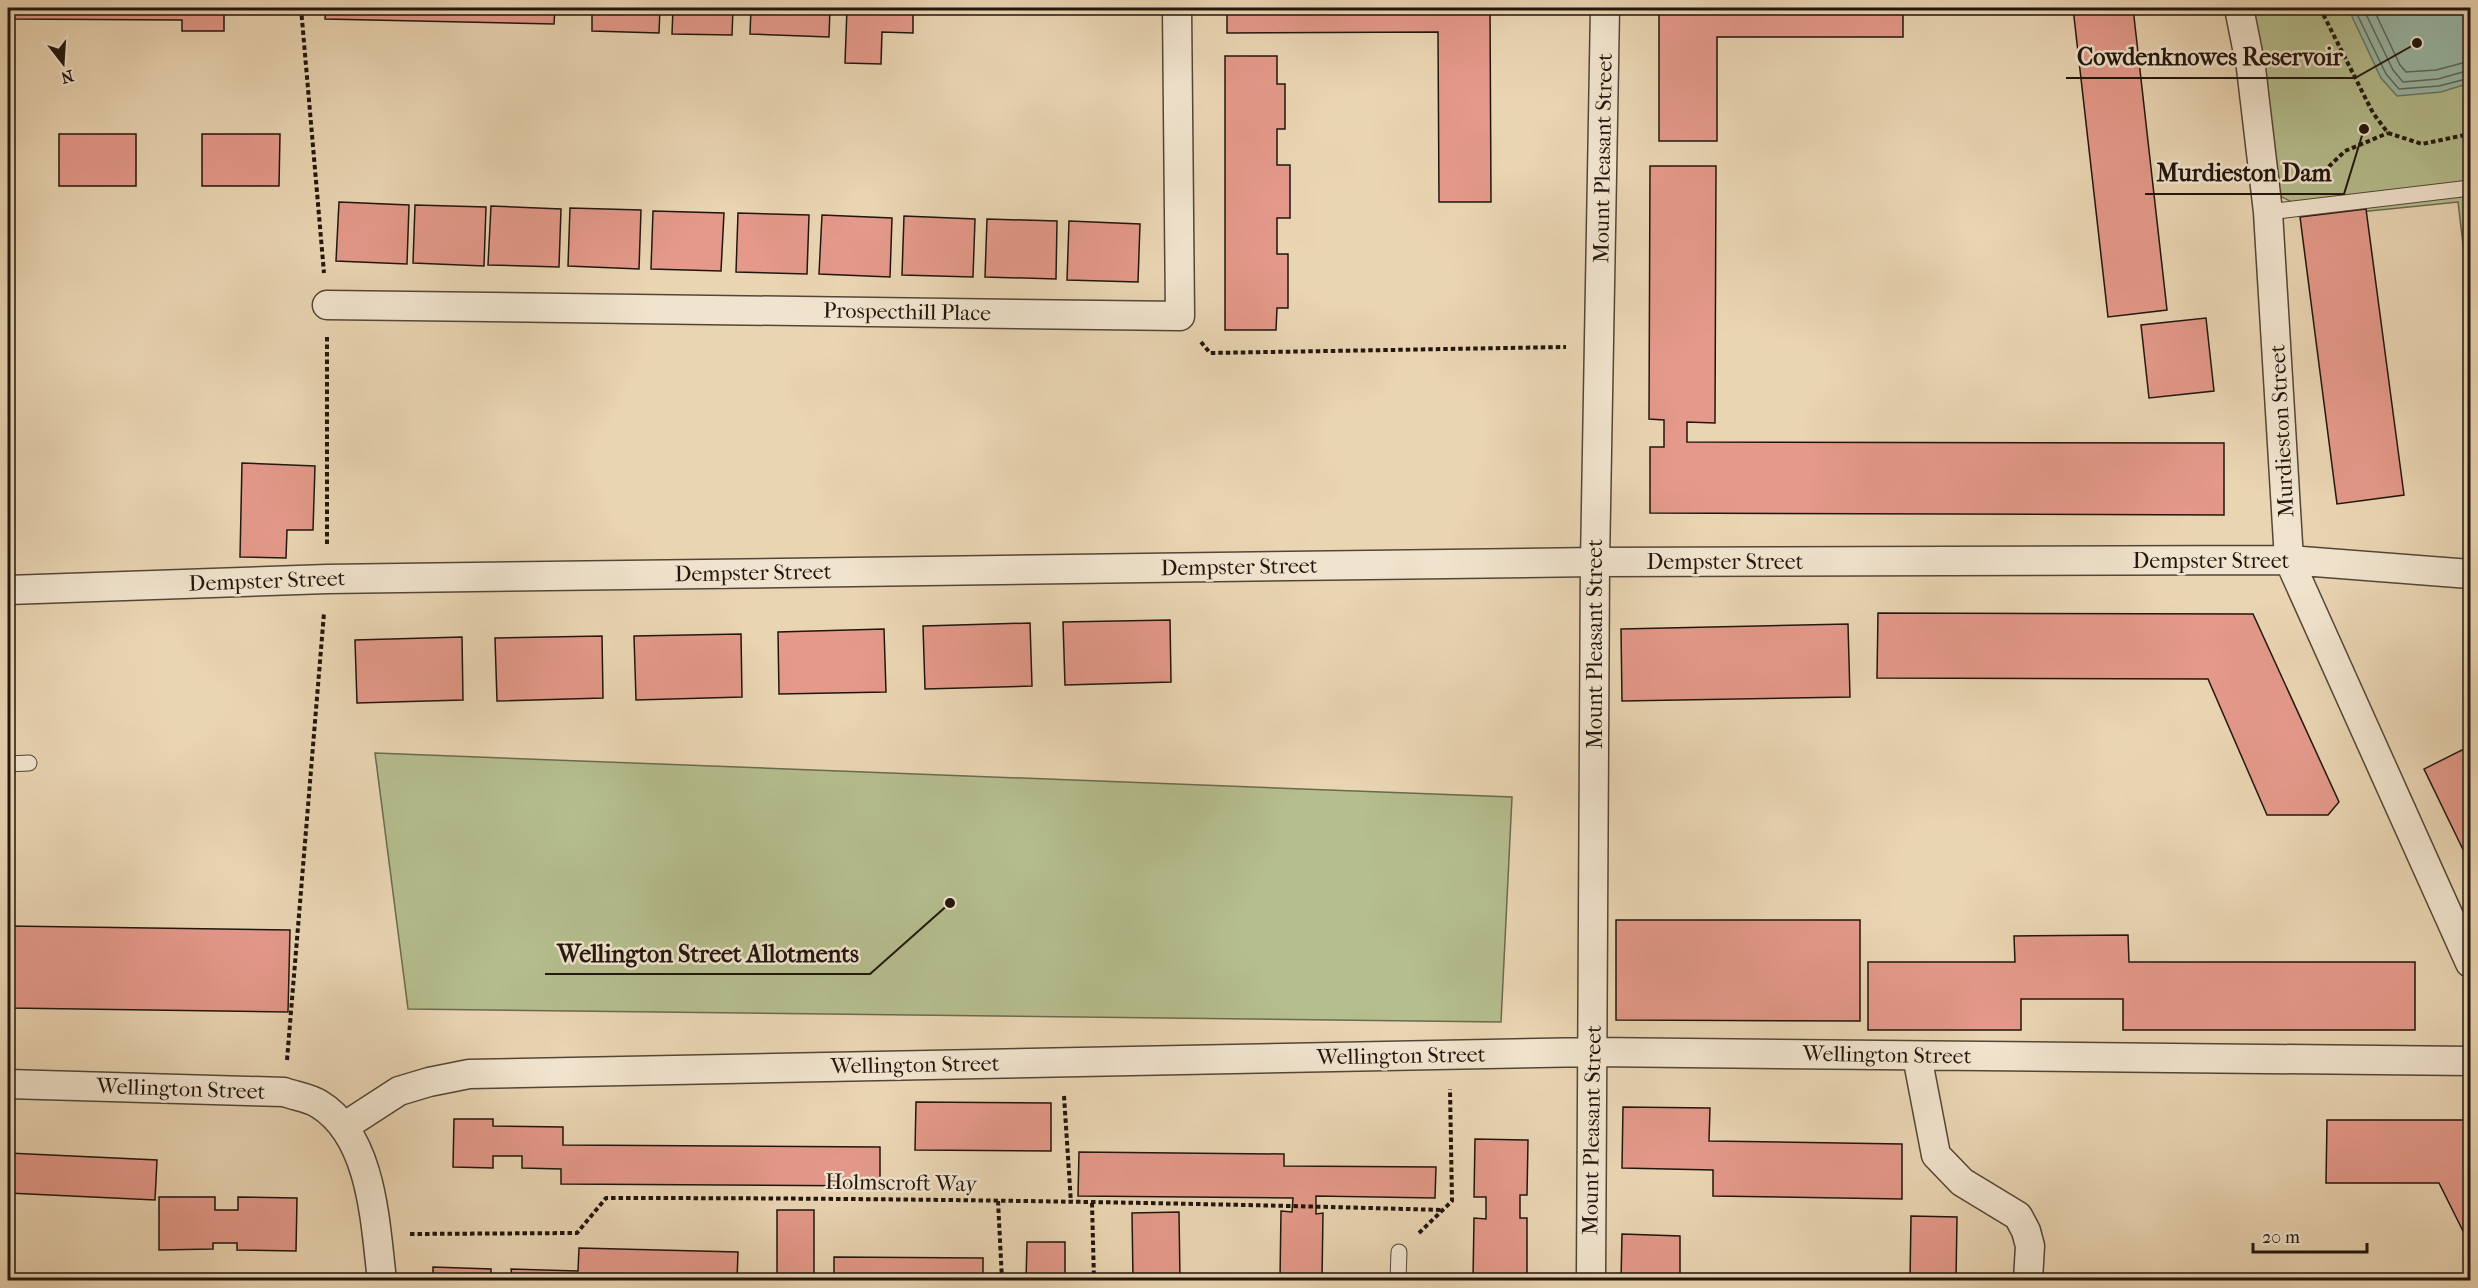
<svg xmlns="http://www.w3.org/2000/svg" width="2478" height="1288" font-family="'IM FELL French Canon',serif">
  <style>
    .green { fill: #b5be8e; stroke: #6b6a4e; stroke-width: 1.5 }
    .water { fill: #98b9a8; stroke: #68786a; stroke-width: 1.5 }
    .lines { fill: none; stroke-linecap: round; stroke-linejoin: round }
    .shore { stroke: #5c685a; stroke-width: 1.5 }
    .building { fill: #e4998a; stroke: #21160d; stroke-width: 1.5 }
    .service-casing { stroke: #534636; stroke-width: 17 }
    .minor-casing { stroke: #534636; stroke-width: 31 }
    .path { stroke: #21160d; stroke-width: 4; stroke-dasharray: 4.5 3; stroke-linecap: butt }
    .service { stroke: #f1e4ce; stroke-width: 15 }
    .minor { stroke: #f1e4ce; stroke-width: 28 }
    .labels { text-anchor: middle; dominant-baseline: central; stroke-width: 5; stroke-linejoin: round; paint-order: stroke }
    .street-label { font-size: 22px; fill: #21160d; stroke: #f1e4ce }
    .leader { fill: none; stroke: #21160d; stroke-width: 2 }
    .callout-dot { fill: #21160d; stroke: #f1e4ce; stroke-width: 2 }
    .callout-label { font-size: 24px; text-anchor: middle; font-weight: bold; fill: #21160d; stroke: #f1e4ce; stroke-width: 5; stroke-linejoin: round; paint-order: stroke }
  </style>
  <rect width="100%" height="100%" fill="#ead5b3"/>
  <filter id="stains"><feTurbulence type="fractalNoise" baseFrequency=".00333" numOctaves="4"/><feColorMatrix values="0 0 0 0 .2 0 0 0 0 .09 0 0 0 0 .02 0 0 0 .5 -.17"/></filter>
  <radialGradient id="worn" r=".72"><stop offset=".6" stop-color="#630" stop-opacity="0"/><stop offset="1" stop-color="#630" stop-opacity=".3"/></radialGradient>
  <path class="green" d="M2253,8H2470V304L2458,202L2320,216L2266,189Z
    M375,753L1512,797L1501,1022L408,1009Z"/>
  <path class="water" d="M2348,8H2470V83L2441,92L2397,96L2381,78Z"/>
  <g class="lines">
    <path class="shore" d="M2354,8L2386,74L2399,89L2439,86L2470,78
      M2363,8L2393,70L2403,82L2438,79L2470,70
      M2373,8L2400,65L2406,72L2436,70L2470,61"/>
  </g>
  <path class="building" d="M8,8H224V31H182V20L8,19Z
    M326,8H555L554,24L325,19Z
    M592,8H660L659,33L592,31Z
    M673,8H733L732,35L672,34Z
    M751,8H830L829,37L750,34Z
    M847,8H913V33L882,32L881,64L845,63Z
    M1227,8H1490L1491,202H1439L1438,32L1227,33Z
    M1690,8H1903V37H1717V141H1659V10H1690Z
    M2073,8H2133L2167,310L2108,317Z
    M1225,56H1277V84H1285V129H1277V165H1290V218H1277V254H1288V308H1277L1276,330H1225Z
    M59,134H136V186H59Z
    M202,134H280L279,186H202Z
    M8,137H10L8,202Z
    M1650,166H1716L1715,423L1687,422V442L2224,443V515L1650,513V447H1664V420L1649,419Z
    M339,202L409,205L407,264L336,261Z
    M415,205L486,207L484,266L413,263Z
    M491,206L561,209L559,267L488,265Z
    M570,208L641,210L639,269L568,266Z
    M2366,209L2404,495L2337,504L2300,217Z
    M653,211L724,213L721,271L651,269Z
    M738,213L809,215L807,274L736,272Z
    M822,215L892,218L890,277L819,274Z
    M904,216L975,219L973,277L902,275Z
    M987,219L1057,221L1056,279L985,277Z
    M1069,221L1140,224L1138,282L1067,280Z
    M2206,318L2214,391L2149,398L2141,325Z
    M242,463L315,466L313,530H287L286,558L240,557Z
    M1878,613L2253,614L2339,802L2328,815H2267L2208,679L1877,678Z
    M1170,620L1171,682L1065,685L1063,622Z
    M1030,623L1032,686L925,689L923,626Z
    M1848,624L1850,697L1622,701L1621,629Z
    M884,629L886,692L779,694L778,632Z
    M741,634L742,697L636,700L634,636Z
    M602,636L603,698L497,701L495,638Z
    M462,637L463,700L357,703L355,640Z
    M2470,746V864L2424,769Z
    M1616,920H1860V1021L1616,1020Z
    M8,926L290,930L288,1012L8,1008Z
    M2128,935L2129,962H2415V1030H2123V999H2021V1030H1868V962H2015L2014,936Z
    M916,1102L1051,1103V1151L915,1150Z
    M1623,1107L1710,1108L1709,1141L1902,1144V1199L1713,1196V1170L1622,1168Z
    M454,1119H493V1126L563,1127V1145L880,1147V1186L561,1184V1169L522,1168V1156H493V1168L453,1167Z
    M2327,1120H2470V1230L2464,1233L2439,1183H2326Z
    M1475,1139L1528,1140L1527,1195H1520V1218H1527V1280H1473L1474,1218L1486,1219V1197H1474Z
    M1079,1152L1284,1154V1166L1436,1167L1435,1198L1316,1196V1214L1323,1213L1322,1280H1280L1281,1211L1292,1212L1293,1198L1078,1196Z
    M8,1153L157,1160L155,1200L8,1193Z
    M159,1197H215V1210H238V1197L297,1198L296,1251L237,1250V1243H213V1249L159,1250Z
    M777,1210H814V1280H777Z
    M1179,1212L1180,1280H1133L1132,1213Z
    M1911,1216L1957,1217L1956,1280H1910Z
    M1622,1234L1680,1236V1280H1621Z
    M1027,1242H1065V1280H1026Z
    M579,1248L738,1252L737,1280H433V1267L491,1269V1275L512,1276L511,1269L578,1271Z
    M834,1257L983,1258V1280H834Z"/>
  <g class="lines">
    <defs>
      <path id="service" d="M2268,212L2470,188
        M8,764L29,763
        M1398,1280L1399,1252"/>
      <path id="minor" d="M2239,8L2251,68L2268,212L2289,560L2470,963
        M327,305L1180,316L1177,8
        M8,590L327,579L1595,562L2289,560L2470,574
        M1917,1056L1936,1155L1962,1182L2018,1216L2026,1231L2030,1246L2028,1280
        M8,1084L284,1092C295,1096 310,1098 319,1104C373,1137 375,1224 382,1280
        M345,1126L399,1091L429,1082L469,1074L1593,1052L2470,1061
        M1591,1280L1595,562L1605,8"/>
    </defs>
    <use href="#service" class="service-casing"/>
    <use href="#minor" class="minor-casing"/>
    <path class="path" d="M301,8L324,273
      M2320,8L2373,113L2388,133L2422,144L2470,134
      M2318,177L2345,151L2388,133
      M327,337V546
      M1201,342L1210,353L1566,347
      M287,1060L324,613
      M1064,1096L1071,1203
      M998,1201L1002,1280
      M1092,1203L1094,1280
      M1419,1233L1452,1201L1450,1089
      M410,1234L577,1233L606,1198C885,1198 1163,1202 1442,1210"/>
    <use href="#service" class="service"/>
    <use href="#minor" class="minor"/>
  </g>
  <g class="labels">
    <g class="street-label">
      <text transform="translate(1603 158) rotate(-89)">Mount Pleasant Street</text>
      <text transform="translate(907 312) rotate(1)">Prospecthill Place</text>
      <text transform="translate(2282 431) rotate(-93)">Murdieston Street</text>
      <text x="2211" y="561">Dempster Street</text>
      <text x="1725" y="562">Dempster Street</text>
      <text transform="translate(1239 567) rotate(-1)">Dempster Street</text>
      <text transform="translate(753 573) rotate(-1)">Dempster Street</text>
      <text transform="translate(267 581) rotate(-2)">Dempster Street</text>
      <text transform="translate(1595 644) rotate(-90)">Mount Pleasant Street</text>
      <text transform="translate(1887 1055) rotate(1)">Wellington Street</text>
      <text transform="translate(1401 1056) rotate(-1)">Wellington Street</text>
      <text transform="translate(915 1065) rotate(-1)">Wellington Street</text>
      <text transform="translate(181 1089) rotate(2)">Wellington Street</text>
      <text transform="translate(1592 1130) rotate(-89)">Mount Pleasant Street</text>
      <text transform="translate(901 1183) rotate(1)">Holmscroft Way</text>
    </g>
  </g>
  <path class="leader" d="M2417 43L2355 78H2066M2364 129L2344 194H2145M950 903L870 974H545"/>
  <g class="callout-dot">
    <circle cx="2417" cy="43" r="6"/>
    <circle cx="2364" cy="129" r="6"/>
    <circle cx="950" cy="903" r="6"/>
  </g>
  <g class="callout-label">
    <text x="2210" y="65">Cowdenknowes Reservoir</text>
    <text x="2244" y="181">Murdieston Dam</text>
    <text x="708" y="962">Wellington Street Allotments</text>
  </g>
  <rect width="2478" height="1288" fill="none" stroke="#ead5b3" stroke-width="30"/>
  <rect x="9" y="9" width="2460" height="1270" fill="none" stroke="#21160d" stroke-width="3"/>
  <rect x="15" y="15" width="2448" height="1258" fill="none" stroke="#21160d" stroke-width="1.5"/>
  <g transform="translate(63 63) rotate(163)" stroke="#f1e4ce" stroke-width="4.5" paint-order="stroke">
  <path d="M0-4.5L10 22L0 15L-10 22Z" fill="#21160d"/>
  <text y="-9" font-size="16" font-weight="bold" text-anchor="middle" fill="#21160d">N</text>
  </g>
  <path d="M2253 1243v9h114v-9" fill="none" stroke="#21160d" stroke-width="3"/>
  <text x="2262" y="1243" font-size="18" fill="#21160d" stroke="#f1e4ce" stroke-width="4.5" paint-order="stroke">20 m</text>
  <rect width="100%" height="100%" filter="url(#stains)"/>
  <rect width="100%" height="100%" fill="url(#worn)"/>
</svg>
